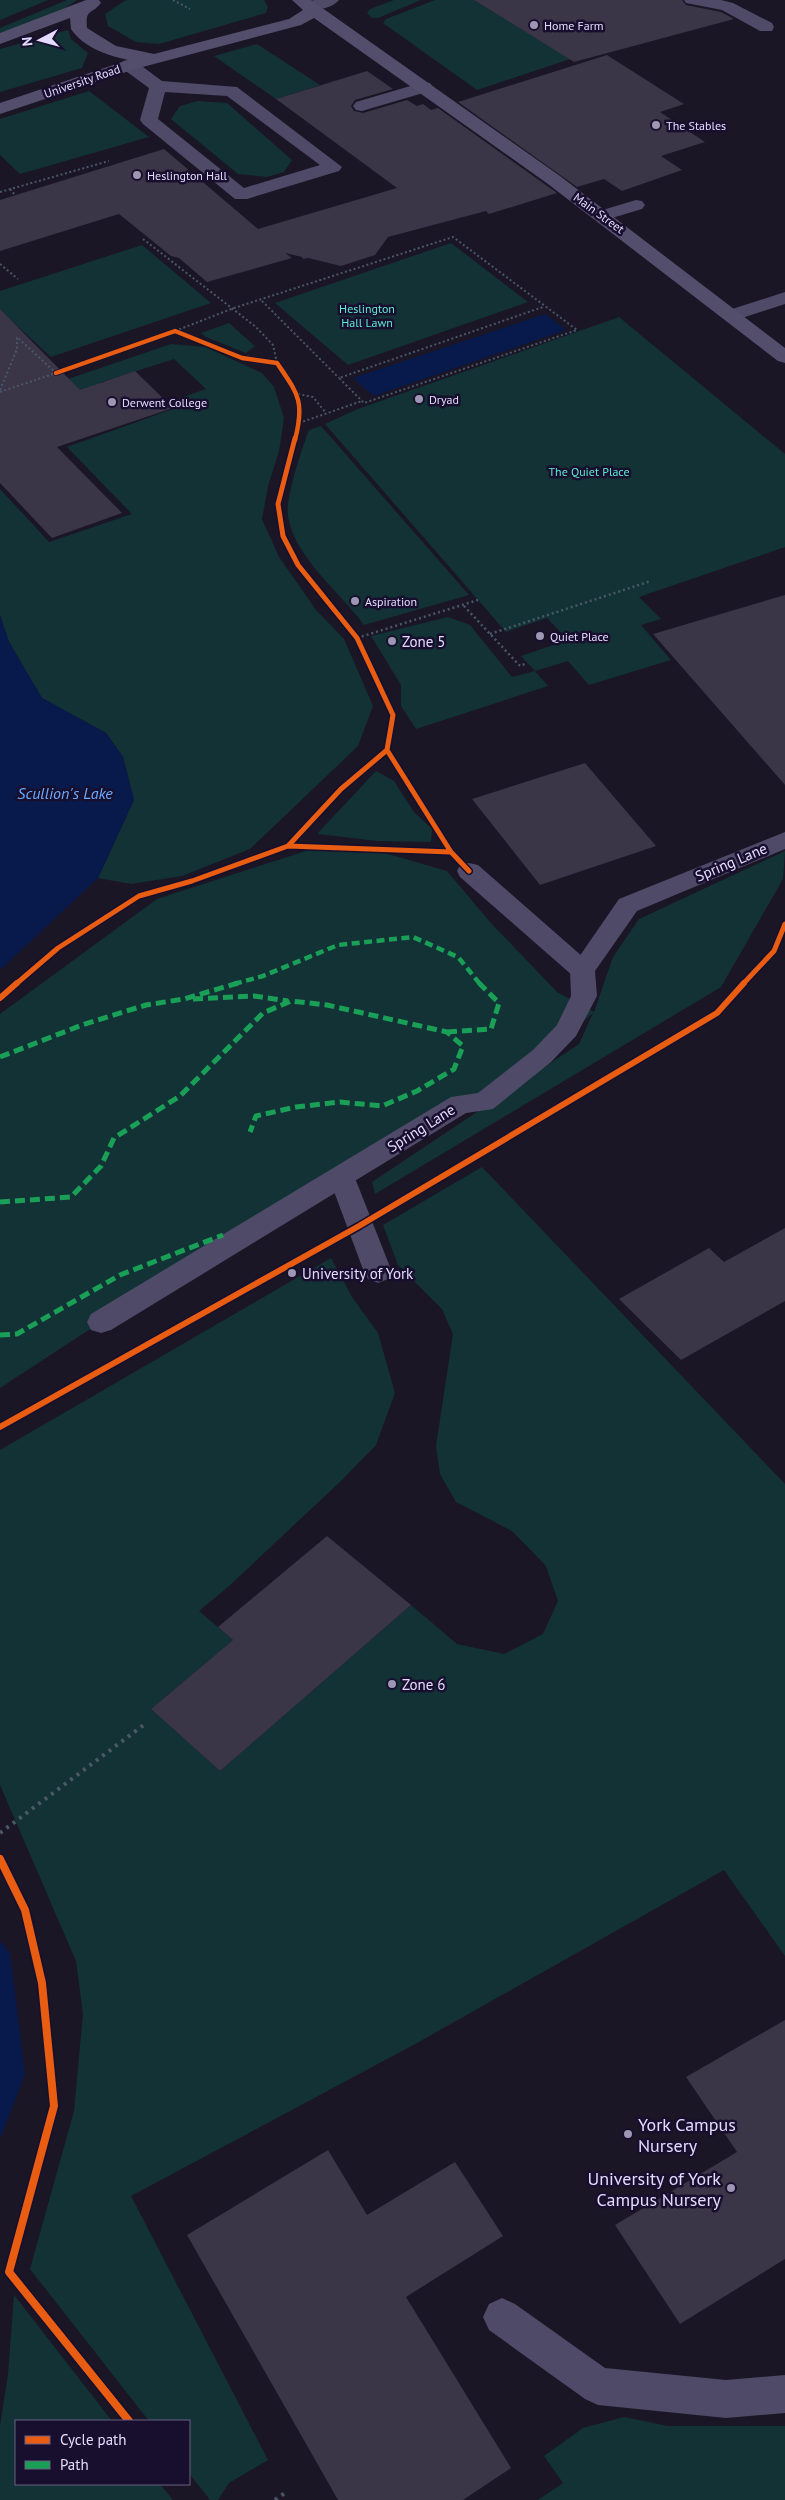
<svg xmlns="http://www.w3.org/2000/svg" width="785" height="2500" font-family="'PT Sans',sans-serif">
  <style>
    .green { fill: #133236 }
    .water { fill: #081a4b }
    .building { fill: #3a3547 }
    .lines { fill: none; stroke-linecap: round; stroke-linejoin: round }
    .path-far2 { stroke: #495769; stroke-width: 2; stroke-dasharray: 2 2.5; stroke-linecap: butt }
    .path-far1 { stroke: #495769; stroke-width: 2.5; stroke-dasharray: 2 3; stroke-linecap: butt }
    .path { stroke: #495769; stroke-width: 4; stroke-dasharray: 3 5; stroke-linecap: butt }
    .lane { fill: #4e4a67; fill-rule: evenodd }
    .street { fill: #4e4a67; fill-rule: evenodd }
    .secondary { fill: #534e6c; fill-rule: evenodd }
    .quiet-far1 { stroke: #1a9f57; stroke-width: 4.5; stroke-dasharray: 8 4.5; stroke-linecap: butt }
    .quiet { stroke: #1a9f57; stroke-width: 5; stroke-dasharray: 10 5; stroke-linecap: butt }
    .cycleway-far3-casing { stroke: #170f2d; stroke-width: 6 }
    .cycleway-far2-casing { stroke: #170f2d; stroke-width: 8 }
    .cycleway-far1-casing { stroke: #170f2d; stroke-width: 9 }
    .cycleway-casing { stroke: #170f2d; stroke-width: 11 }
    .cycleway-far3 { stroke: #e95d12; stroke-width: 4.5 }
    .cycleway-far2 { stroke: #e95d12; stroke-width: 5 }
    .cycleway-far1 { stroke: #e95d12; stroke-width: 6 }
    .cycleway { stroke: #e95d12; stroke-width: 8 }
    .poi-dot { fill: #9d97b3; stroke: #170f2d; stroke-width: 2 }
    .labels { text-anchor: middle; dominant-baseline: central; stroke-width: 5; stroke-linejoin: round; paint-order: stroke }
    .far-poi-label { font-size: 12px; fill: #e3dcff; stroke: #170f2d; text-anchor: start }
    .far-street-label { font-size: 12px; fill: #e3dcff; stroke: #170f2d }
    .far-park-label { font-size: 12px; fill: #5cebd4; stroke: #170f2d }
    .poi-label { font-size: 15px; fill: #e3dcff; stroke: #170f2d; text-anchor: start }
    .street-label { font-size: 15px; fill: #e3dcff; stroke: #170f2d }
    .water-label { font-size: 16px; font-style: italic; fill: #6aacff; stroke: #170f2d }
    .near-poi-label { font-size: 18px; fill: #e3dcff; stroke: #170f2d; text-anchor: start }
  </style>
  <rect width="100%" height="100%" fill="#1a1626"/>
  <path class="green" d="M0,0H48L0,20Z
    M67,0H77L55,15L0,35V28Z
    M126,0H264L268,7L266,13L159,44L136,42L108,26L105,14Z
    M394,0H421L378,18H372L367,13L370,9Z
    M435,0H474L570,59L477,90L383,23L386,19Z
    M68,30L71,39L88,53L82,68L0,92V49Z
    M257,44L320,85L276,99L214,56Z
    M89,91L149,137L20,174L0,155V119Z
    M198,101L227,103L292,160L284,172L267,177L238,174L171,119L180,106Z
    M451,243L528,302L348,365L275,303Z
    M142,245L211,303L51,357L0,310V291Z
    M619,317L785,454V547L639,597L661,619L641,625L671,660L589,685L568,661L535,671L548,686L416,729L401,706V685L371,636L448,617L470,625L512,677L535,671L521,656L568,640L547,618L506,632L325,424L358,409Z
    M229,323L255,346L246,353L206,337L201,333Z
    M171,344L205,347L262,373L274,387L284,418L279,451L268,486L262,519L279,557L316,610L344,639L373,706L358,746L250,849L182,876L131,884L98,878L134,800L123,757L106,733L42,698L9,642L0,615V489L49,542L132,514L67,447L173,409L169,402L206,389L174,359L99,383L105,389L12,398Z
    M321,426L469,595L364,625C340,592 294,557 288,516C285,499 302,448 309,430Z
    M376,771L394,781L414,812L432,829L431,842L378,841L317,834Z
    M309,850H374L447,871L490,922L557,992L594,1012L613,957L639,919L785,851L783,879L721,987L375,1194L372,1182L579,1044L593,1013L484,1102L101,1322L0,1388V1014L157,899Z
    M482,1167L785,1484V1956L724,1870L417,2043L131,2196L268,2460L229,2483L218,2500H210L189,2473V2421H149L30,2269L74,2111L83,2014L76,1961L0,1785V1450L331,1258L352,1297L378,1333L395,1393L376,1445L342,1480L228,1587L199,1611L233,1640L151,1709L220,1771L411,1605L457,1644L504,1654L543,1634L558,1601L546,1566L512,1531L456,1502L440,1474L436,1446L453,1334L442,1309L398,1265L383,1225Z
    M14,2295L112,2421H16V2484H160L173,2500H0V2426L8,2374Z
    M624,2417L668,2426H785V2500H538L563,2483L544,2456L583,2428Z"/>
  <path class="water" d="M545,314L566,330L374,396L353,378Z
    M0,615L9,642L42,698L106,733L123,757L134,800L98,878L0,970Z
    M0,1941L10,1953L25,2074L0,2139Z"/>
  <path class="building" d="M474,0H682L686,5L721,12L734,19L574,62Z
    M607,55L684,104L660,112L705,142L661,156L682,170L622,191L604,179L577,187L458,102Z
    M367,71L393,89L355,100L351,106L354,111L363,113L407,100L417,106L423,104L431,110L438,108L557,193L489,214L486,211L388,237L375,255L341,266L308,258L303,259L302,257L285,253L292,258L207,282L179,258L171,256L119,214L0,251V200L164,149L258,229L397,188L276,99Z
    M0,309L80,390L135,371L173,408L57,447L122,513L52,538L0,483Z
    M785,595V785L653,634Z
    M585,763L656,846L540,885L472,799Z
    M785,1228V1301L681,1360L619,1299L709,1248L724,1262Z
    M327,1536L411,1605L220,1771L151,1709L233,1640L218,1627Z
    M785,2020V2259L680,2324L615,2225L737,2152L686,2077Z
    M328,2150L367,2215L455,2162L503,2236L406,2297L511,2468L463,2500H338L187,2235Z"/>
  <g class="lines">
    <path class="path-far2" d="M173,0L190,9
      M10,189L15,195
      M0,192L109,161
      M143,239L256,327L273,345L277,363
      M0,264L18,279
      M262,301L339,378
      M175,331L234,308L453,237L577,330L364,403L339,378L543,307
      M0,390L17,349V337
      M0,392L56,373L17,337
      M298,394L313,397L326,413
      M299,423L362,401"/>
    <path class="path-far1" d="M464,606L520,666L527,663
      M490,634L651,581
      M357,638L478,600"/>
    <path class="path" d="M0,1833L145,1724
      M275,2500L286,2492"/>
    <path class="lane" d="M684,0H721L733,3L772,23L774,27L772,31H760L722,10L686,3Z
      M129,60L135,61L162,81L237,87L342,167L339,171L247,199H235L143,124L140,120L149,88L123,69L121,65L123,61ZM165,92L227,96L320,165L244,188L158,119Z
      M424,82L430,83L433,87L430,91L362,111L356,110L353,106L356,102Z
      M636,200L642,201L645,205L642,209L602,221L596,220L593,216L596,212Z
      M469,863L478,865L591,964L594,970L591,976L582,979L573,976L460,877L457,871L460,865Z
      M342,1168L351,1171L355,1178L392,1272L388,1279L378,1283L368,1279L364,1272L329,1178L333,1171Z
      M502,2298L515,2304L605,2368L726,2380L785,2375V2413L726,2418L598,2405L585,2399L489,2330L483,2317L489,2304Z"/>
    <path class="street" d="M314,0H339C333,8 312,13 303,10L301,7L303,4Z
      M785,292V304L733,321L726,319L723,315L726,311Z
      M785,832V849L637,911L595,971L597,996L576,1036L551,1062L493,1109L466,1113L111,1330L101,1333L91,1330L87,1322L91,1314L451,1097L478,1093L533,1050L557,1025L571,996L570,970L619,899Z"/>
    <path class="secondary" d="M86,0H99L101,3C92,15 85,8 87,28L116,46L154,54L289,19L303,10L292,0H311L560,176L785,348V363L778,361L548,184L314,18L301,25L135,69L0,114V103L128,60C107,55 84,48 71,29L70,18L0,44V33Z"/>
    <path class="quiet-far1" d="M234,984L263,976L338,945L413,937L458,957L480,984"/>
    <path class="quiet" d="M193,999L254,996L288,1001
      M447,1032L491,1029L499,1003L479,983
      M0,1057L82,1025L146,1005L184,999L238,983
      M0,1202L71,1197L101,1166L114,1138L180,1096L263,1013L291,1001L327,1005L447,1032L463,1046L454,1069L417,1091L382,1106L340,1102L296,1107L256,1116L250,1132
      M0,1335L17,1334L120,1275L223,1235"/>
    <defs>
      <path id="cycleway-far3" d="M56,373L175,331L242,358L277,363C298,394 305,401 295,440"/>
      <path id="cycleway-far2" d="M387,750L451,852L469,871
        M288,846L451,852
        M16,984L58,948L139,896L192,881L288,846L341,789L387,750L393,715L357,638L298,565L283,536L278,504L295,438
        M743,984L774,951L785,924"/>
      <path id="cycleway-far1" d="M0,998L17,983
        M0,1427L359,1226L717,1013L744,983"/>
      <path id="cycleway" d="M0,1859L25,1910L42,1983L54,2106L9,2272L129,2421"/>
    </defs>
    <use href="#cycleway-far3" class="cycleway-far3-casing"/>
    <use href="#cycleway-far2" class="cycleway-far2-casing"/>
    <use href="#cycleway-far1" class="cycleway-far1-casing"/>
    <use href="#cycleway" class="cycleway-casing"/>
    <use href="#cycleway-far3" class="cycleway-far3"/>
    <use href="#cycleway-far2" class="cycleway-far2"/>
    <use href="#cycleway-far1" class="cycleway-far1"/>
    <use href="#cycleway" class="cycleway"/>
  </g>
  <g class="poi-dot">
    <circle cx="534" cy="25" r="5"/>
    <circle cx="656" cy="125" r="5"/>
    <circle cx="137" cy="175" r="5"/>
    <circle cx="419" cy="399" r="5"/>
    <circle cx="112" cy="402" r="5"/>
    <circle cx="355" cy="601" r="5"/>
    <circle cx="540" cy="636" r="5"/>
    <circle cx="392" cy="641" r="5"/>
    <circle cx="292" cy="1273" r="5"/>
    <circle cx="392" cy="1684" r="5"/>
    <circle cx="628" cy="2134" r="5"/>
    <circle cx="731" cy="2188" r="5"/>
  </g>
  <g class="labels">
    <g class="far-poi-label">
      <text x="544" y="25">Home Farm</text>
      <text x="666" y="125">The Stables</text>
      <text x="147" y="175">Heslington Hall</text>
      <text x="429" y="399">Dryad</text>
      <text x="122" y="402">Derwent College</text>
      <text x="365" y="601">Aspiration</text>
      <text x="550" y="636">Quiet Place</text>
    </g>
    <g class="far-street-label">
      <text transform="translate(82 81) rotate(-19)">University Road</text>
      <text transform="translate(599 213) rotate(36)">Main Street</text>
    </g>
    <g class="far-park-label">
      <text x="367" y="308">Heslington<tspan x="367" dy="14">Hall Lawn</tspan></text>
      <text x="589" y="471">The Quiet Place</text>
    </g>
    <g class="poi-label">
      <text x="402" y="641">Zone 5</text>
      <text x="302" y="1273">University of York</text>
      <text x="402" y="1684">Zone 6</text>
    </g>
    <g class="street-label">
      <text transform="translate(731 862) rotate(-23)">Spring Lane</text>
      <text transform="translate(421 1128) rotate(-32)">Spring Lane</text>
    </g>
    <g class="water-label">
      <text x="65" y="793">Scullion's Lake</text>
    </g>
    <g class="near-poi-label">
      <text x="638" y="2124">York Campus<tspan x="638" dy="21">Nursery</tspan></text>
      <text x="721" y="2178" text-anchor="end">University of York<tspan x="721" dy="21">Campus Nursery</tspan></text>
    </g>
  </g>
  <rect x="15" y="2420" width="175" height="65" fill="#170f2d" stroke="#696181"/>
  <rect x="25" y="2436" width="25" height="8" fill="#e95d12" stroke="#696181"/>
  <text x="60" y="2445" font-size="15" fill="#e3dcff">Cycle path</text>
  <rect x="25" y="2461" width="25" height="8" fill="#1a9f57" stroke="#696181"/>
  <text x="60" y="2470" font-size="15" fill="#e3dcff">Path</text>
  <g transform="translate(40 40) rotate(264)" stroke="#170f2d" stroke-width="4" paint-order="stroke">
  <path d="M0-4L9 19L0 12L-9 19Z" fill="#e3dcff"/>
  <text y="-8" font-size="14" font-weight="bold" text-anchor="middle" fill="#e3dcff">N</text>
  </g>
</svg>
